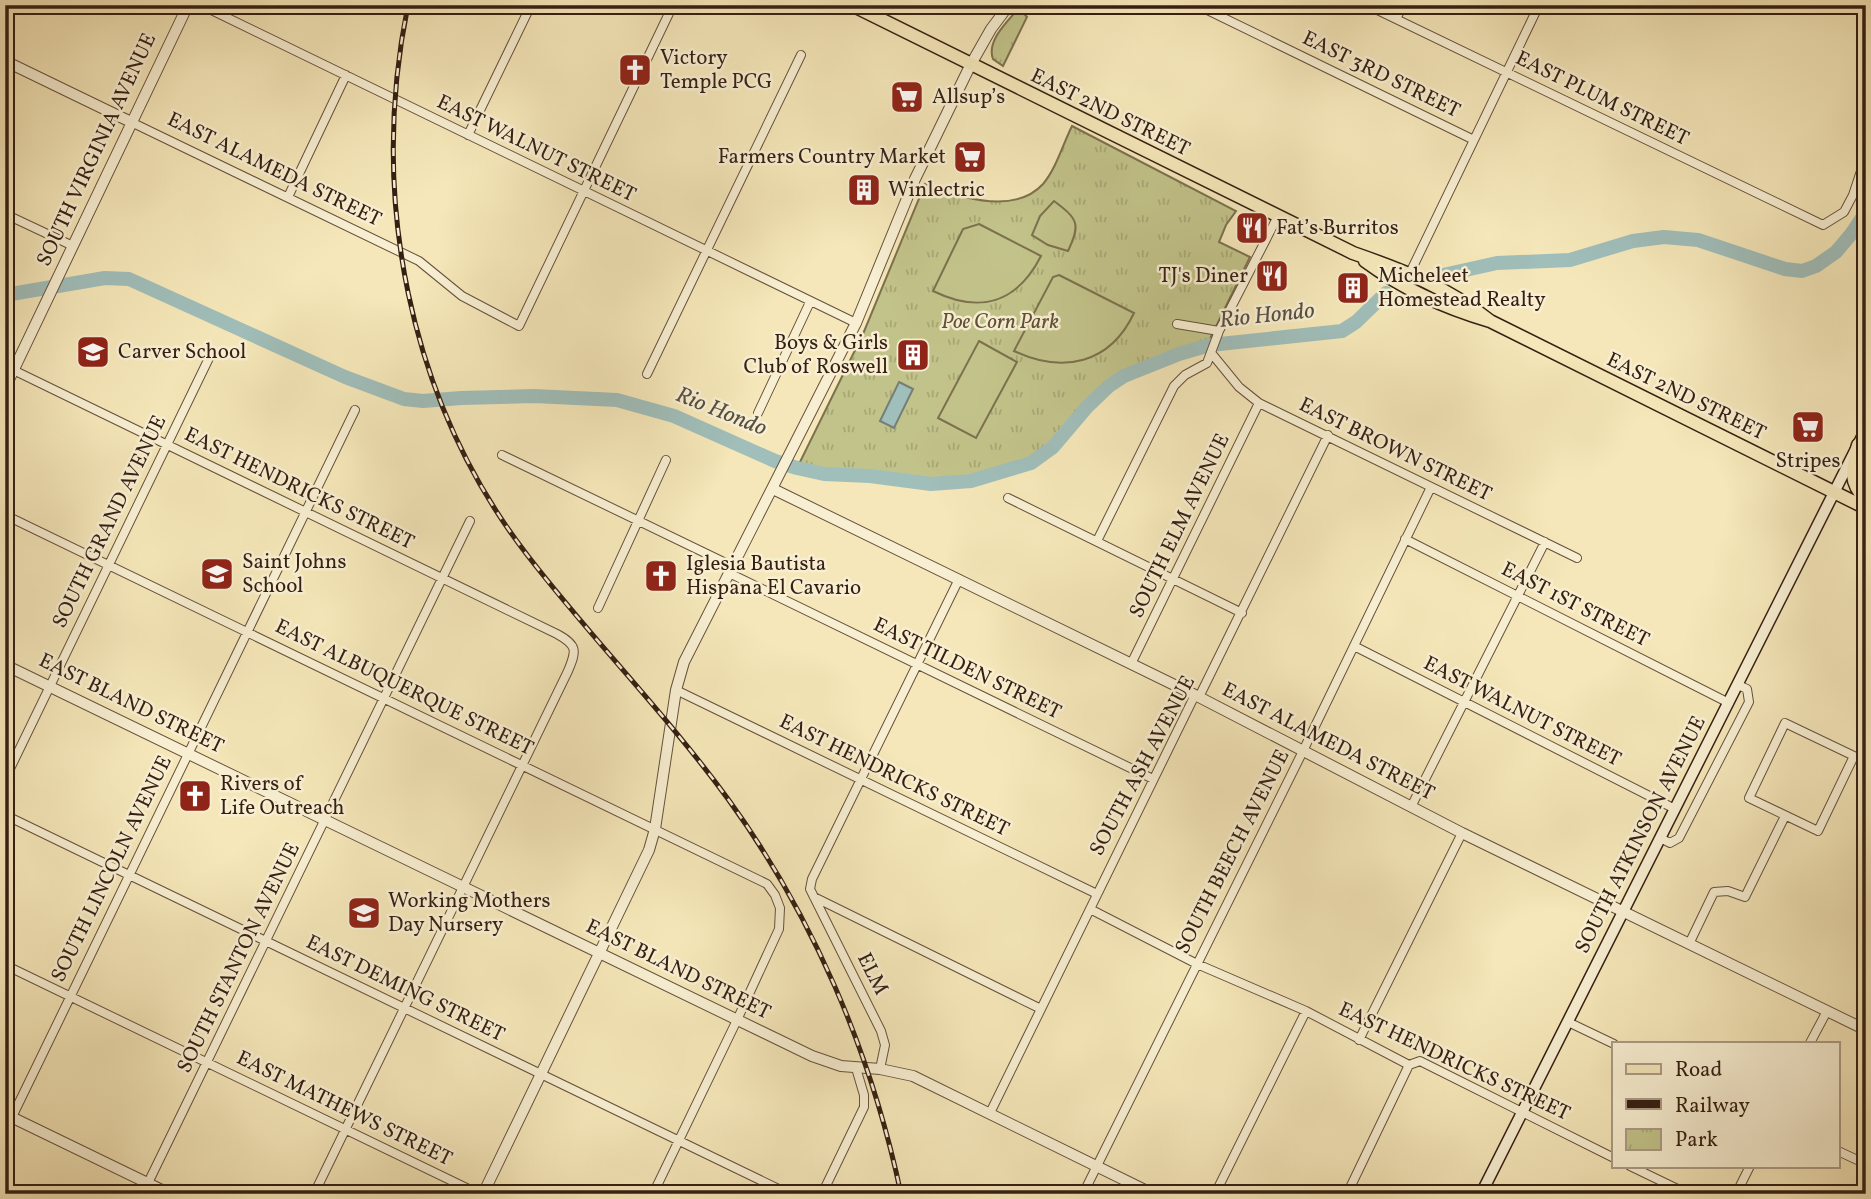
<svg xmlns="http://www.w3.org/2000/svg" width="1871" height="1199" font-family="Vollkorn,serif">
  <style>
    .park { fill: url(#park-tufts); stroke: #7c714e; stroke-width: 2 }
    .garden { fill: #c2c38a; stroke: #7c714e; stroke-width: 2 }
    .water { fill: #a0beba; stroke: #757e77; stroke-width: 2 }
    .lines { fill: none; stroke-linecap: round; stroke-linejoin: round }
    .river { stroke: #a0beba; stroke-width: 14 }
    .minor-casing { stroke: #65513c; stroke-width: 10 }
    .tertiary-casing { stroke: #65513c; stroke-width: 12 }
    .secondary-casing { stroke: #351f13; stroke-width: 13 }
    .primary-casing { stroke: #351f13; stroke-width: 15 }
    .minor { stroke: #f8efd2; stroke-width: 8 }
    .tertiary { stroke: #f8efd2; stroke-width: 10 }
    .secondary { stroke: #f8efd2; stroke-width: 10 }
    .primary { stroke: #f5e7b9; stroke-width: 12 }
    .rail-casing { stroke: #351f13; stroke-width: 5 }
    .rail { stroke: #f8efd2; stroke-width: 2.5; stroke-dasharray: 8; stroke-linecap: butt }
    .labels { text-anchor: middle; dominant-baseline: central; stroke-width: 5; stroke-linejoin: round; paint-order: stroke }
    .poi-label { font-size: 21px; fill: #351f13; stroke: #f8efd2; text-anchor: start }
    .street-label { font-size: 21px; fill: #351f13; stroke: #f8efd2 }
    .park-label { font-size: 21px; font-style: italic; fill: #5f5037; stroke: #f8efd2 }
    .water-label { font-size: 23px; font-style: italic; fill: #554f45; stroke: #f8efd2 }
  </style>
  <defs>
    <pattern id="park-tufts" width="24" height="20" patternUnits="userSpaceOnUse" patternTransform="scale(1.75)"><rect width="24" height="20" fill="#c2c38a"/><path d="M3 7l-1-3M5 7V3M7 7l1-3M15 17l-1-3M17 17v-4M19 17l1-3" fill="none" stroke="#a7a776"/></pattern>
  </defs>
  <rect width="100%" height="100%" fill="#f5e7b9"/>
  <filter id="stains"><feTurbulence type="fractalNoise" baseFrequency=".00286" numOctaves="4"/><feColorMatrix values="0 0 0 0 .2 0 0 0 0 .09 0 0 0 0 .02 0 0 0 .5 -.17"/></filter>
  <radialGradient id="worn" r=".72"><stop offset=".6" stop-color="#630" stop-opacity="0"/><stop offset="1" stop-color="#630" stop-opacity=".3"/></radialGradient>
  <path class="park" d="M1019,8L1027,17L1003,66L993,59C986,41 1008,21 1019,8Z
    M1072,126L1236,211L1226,225L1219,242L1250,257L1207,345C1169,357 1125,370 1097,397C1078,416 1064,442 1043,457C1016,475 962,487 930,484C910,483 891,479 871,477C846,474 822,474 797,468L863,334L925,184C957,197 1014,216 1043,184C1056,169 1063,144 1072,126Z"/>
  <path class="garden" d="M1054,201C1078,219 1081,224 1068,251L1048,245L1032,235L1040,216Z
    M979,224L1041,256C1017,303 980,314 933,291L963,229Z
    M1059,275L1134,313C1110,364 1063,374 1014,351L1053,277Z
    M979,341L1017,362L976,438L938,418Z"/>
  <path class="water" d="M899,382L913,389L894,428L880,421Z"/>
  <g class="lines">
    <path class="river" d="M1443,275L1497,263L1570,260L1633,241L1664,237L1698,240L1785,269L1802,271L1816,266L1836,252L1852,233L1866,212
      M5,295L105,278L129,279L345,377L404,399L423,401L461,398L534,396L617,400L674,416L775,461L797,468L824,474L870,476L931,484L971,481L1031,463L1053,447L1087,407L1109,386L1124,376L1179,354L1210,345L1342,331L1356,322L1386,293"/>
    <defs>
      <path id="minor" d="M201,5L856,323
        M1197,5L1474,140
        M1367,5L1823,225L1844,212L1853,195L1866,156
        M1396,19L1403,5
        M131,122L419,261L462,296L519,326L673,5
        M468,135L531,5
        M288,197L346,75
        M5,214L73,246
        M1408,277L1539,5
        M1177,324L1219,331
        M1212,354L1239,387L1259,403L1577,558
        M5,366L557,634C577,645 577,650 568,671L314,1194
        M647,374L801,55
        M758,413L810,302
        M502,455L732,566
        M1008,498L1242,613
        M5,515L767,884L775,895L780,908L779,929L737,1020L653,1194
        M1405,539L1729,703
        M1097,541L1174,386L1185,375L1207,363L1219,331L1278,216
        M729,573L1153,779
        M598,608L666,460
        M1354,646L1675,809
        M1131,664L1259,403
        M676,690L1097,894
        M1785,723L1854,756L1818,831L1749,798Z
        M5,779L210,356
        M1411,807L1545,542
        M5,815L789,1194
        M1660,838L1670,843L1679,838L1749,702L1747,689L1738,685
        M814,897L1041,1009
        M1090,909L1197,964L1306,1011L1409,1065L1420,1061L1614,1158
        M1689,944L1714,892L1728,891L1745,897L1785,816
        M5,965L479,1194
        M1568,1022L1614,1044
        M1359,1040L1462,833
        M1810,1043L1827,1011
        M880,1069L885,1045L881,1031L810,889L812,879L959,579
        M990,1113L1193,699L1201,693L1328,435
        M12,1117L355,410
        M1838,1151L1866,1164
        M1630,1166L1688,1194
        M148,1183L470,521
        M822,1194L864,1107V1095L856,1068
        M1083,1194L1303,751L1431,487
        M1215,1194L1306,1011
        M1347,1194L1409,1065
        M1736,1194L1750,1166"/>
      <path id="tertiary" d="M5,61L131,122
        M5,388L188,5
        M773,489L1197,696L1462,833L1866,1030
        M5,665L812,1056L841,1066L880,1069L913,1076L1153,1194
        M5,1114L170,1194
        M483,1194L649,850L655,829L676,690L684,662L856,323L915,179L970,66L991,29L1009,5"/>
      <path id="secondary" d="M1481,1194L1866,429"/>
      <path id="primary" d="M852,5L1353,253C1402,270 1449,288 1490,321
        M1365,261C1403,289 1445,308 1490,321L1866,508
        M1858,445C1852,468 1848,482 1866,500"/>
    </defs>
    <use href="#minor" class="minor-casing"/>
    <use href="#tertiary" class="tertiary-casing"/>
    <use href="#secondary" class="secondary-casing"/>
    <use href="#primary" class="primary-casing"/>
    <use href="#minor" class="minor"/>
    <use href="#tertiary" class="tertiary"/>
    <use href="#secondary" class="secondary"/>
    <use href="#primary" class="primary"/>
    <defs>
      <path id="rail" d="M408,5C369,196 408,401 528,556C592,639 666,714 728,799C813,916 871,1052 901,1194"/>
    </defs>
    <use href="#rail" class="rail-casing"/>
    <use href="#rail" class="rail"/>
  </g>
  <defs>
    <symbol id="church-square" viewBox="-11 -11 22 22"><rect x="-9" y="-9" width="18" height="18" rx="4" fill="#8f2418" stroke="#f8efd2"/><path d="M-1.2-6h2.4v3.5h3.3v2.4h-3.3V6h-2.4V-.1h-3.3v-2.4h3.3Z" fill="#fff"/></symbol>
    <symbol id="supermarket-square" viewBox="-11 -11 22 22"><rect x="-9" y="-9" width="18" height="18" rx="4" fill="#8f2418" stroke="#f8efd2"/><path d="M-6-5.5h2.5l.6 2H6L4.5 2H-2.5L-4.4-4H-6ZM-1.5 3.2a1.3 1.3 0 1 0 .1 0ZM3 3.2a1.3 1.3 0 1 0 .1 0Z" fill="#fff"/></symbol>
    <symbol id="building-square" viewBox="-11 -11 22 22"><rect x="-9" y="-9" width="18" height="18" rx="4" fill="#8f2418" stroke="#f8efd2"/><path d="M-4-6H4V6H1V3H-1V6H-4ZM-2.5-4.3h1.7v1.8h-1.7ZM.8-4.3h1.7v1.8H.8ZM-2.5-1h1.7V.8h-1.7ZM.8-1h1.7V.8H.8Z" fill="#fff"/></symbol>
    <symbol id="restaurant-square" viewBox="-11 -11 22 22"><rect x="-9" y="-9" width="18" height="18" rx="4" fill="#8f2418" stroke="#f8efd2"/><path d="M-5-6h1v4h1v-4h1v4h1v-4h1v5L-1.5 .5V6h-2V.5L-5-1ZM5-6V6H3V1.5H1.5Q1.5-4 5-6Z" fill="#fff"/></symbol>
    <symbol id="school-square" viewBox="-11 -11 22 22"><rect x="-9" y="-9" width="18" height="18" rx="4" fill="#8f2418" stroke="#f8efd2"/><path d="M0-5L7-2L0 1L-7-2ZM-4 1L0 2.5L4 1V4Q0 6-4 4Z" fill="#fff"/></symbol>
  </defs>
  <g fill-rule="evenodd">
    <use href="#church-square" x="616" y="51" width="38" height="38"/>
    <use href="#supermarket-square" x="888" y="78" width="38" height="38"/>
    <use href="#supermarket-square" x="951" y="138" width="38" height="38"/>
    <use href="#building-square" x="845" y="171" width="38" height="38"/>
    <use href="#restaurant-square" x="1233" y="209" width="38" height="38"/>
    <use href="#restaurant-square" x="1253" y="257" width="38" height="38"/>
    <use href="#building-square" x="1334" y="269" width="38" height="38"/>
    <use href="#school-square" x="74" y="333" width="38" height="38"/>
    <use href="#building-square" x="894" y="336" width="38" height="38"/>
    <use href="#supermarket-square" x="1789" y="408" width="38" height="38"/>
    <use href="#school-square" x="198" y="555" width="38" height="38"/>
    <use href="#church-square" x="642" y="557" width="38" height="38"/>
    <use href="#church-square" x="176" y="777" width="38" height="38"/>
    <use href="#school-square" x="345" y="894" width="38" height="38"/>
  </g>
  <g class="labels">
    <g class="poi-label">
      <text x="660" y="58">Victory<tspan x="660" dy="24">Temple PCG</tspan></text>
      <text x="932" y="97">Allsup’s</text>
      <text x="946" y="157" text-anchor="end">Farmers Country Market</text>
      <text x="888" y="190">Winlectric</text>
      <text x="1276" y="228">Fat’s Burritos</text>
      <text x="1248" y="276" text-anchor="end">TJ's Diner</text>
      <text x="1378" y="276">Micheleet<tspan x="1378" dy="24">Homestead Realty</tspan></text>
      <text x="888" y="343" text-anchor="end">Boys &amp; Girls<tspan x="888" dy="24">Club of Roswell</tspan></text>
      <text x="118" y="352">Carver School</text>
      <text x="1808" y="461" text-anchor="middle">Stripes</text>
      <text x="242" y="562">Saint Johns<tspan x="242" dy="24">School</tspan></text>
      <text x="686" y="564">Iglesia Bautista<tspan x="686" dy="24">Hispana El Cavario</tspan></text>
      <text x="220" y="784">Rivers of<tspan x="220" dy="24">Life Outreach</tspan></text>
      <text x="388" y="901">Working Mothers<tspan x="388" dy="24">Day Nursery</tspan></text>
    </g>
    <g class="street-label">
      <text transform="translate(1381 75) rotate(26)">EAST 3RD STREET</text>
      <text transform="translate(1602 99) rotate(26)">EAST PLUM STREET</text>
      <text transform="translate(1110 113) rotate(26)">EAST 2ND STREET</text>
      <text transform="translate(536 149) rotate(26)">EAST WALNUT STREET</text>
      <text transform="translate(97 150) rotate(-65)">SOUTH VIRGINIA AVENUE</text>
      <text transform="translate(274 170) rotate(26)">EAST ALAMEDA STREET</text>
      <text transform="translate(1686 397) rotate(26)">EAST 2ND STREET</text>
      <text transform="translate(1395 450) rotate(26)">EAST BROWN STREET</text>
      <text transform="translate(299 489) rotate(26)">EAST HENDRICKS STREET</text>
      <text transform="translate(110 522) rotate(-64)">SOUTH GRAND AVENUE</text>
      <text transform="translate(1180 526) rotate(-64)">SOUTH ELM AVENUE</text>
      <text transform="translate(1575 605) rotate(27)">EAST 1ST STREET</text>
      <text transform="translate(967 669) rotate(26)">EAST TILDEN STREET</text>
      <text transform="translate(404 688) rotate(26)">EAST ALBUQUERQUE STREET</text>
      <text transform="translate(131 704) rotate(26)">EAST BLAND STREET</text>
      <text transform="translate(1522 712) rotate(27)">EAST WALNUT STREET</text>
      <text transform="translate(1328 742) rotate(27)">EAST ALAMEDA STREET</text>
      <text transform="translate(1143 766) rotate(-62)">SOUTH ASH AVENUE</text>
      <text transform="translate(894 776) rotate(26)">EAST HENDRICKS STREET</text>
      <text transform="translate(1641 835) rotate(-63)">SOUTH ATKINSON AVENUE</text>
      <text transform="translate(1233 852) rotate(-63)">SOUTH BEECH AVENUE</text>
      <text transform="translate(112 869) rotate(-64)">SOUTH LINCOLN AVENUE</text>
      <text transform="translate(239 958) rotate(-64)">SOUTH STANTON AVENUE</text>
      <text transform="translate(678 970) rotate(26)">EAST BLAND STREET</text>
      <text transform="translate(872 974) rotate(63)">ELM</text>
      <text transform="translate(405 989) rotate(26)">EAST DEMING STREET</text>
      <text transform="translate(1454 1062) rotate(25)">EAST HENDRICKS STREET</text>
      <text transform="translate(344 1109) rotate(26)">EAST MATHEWS STREET</text>
    </g>
    <g class="park-label">
      <text x="1000" y="322">Poe Corn Park</text>
    </g>
    <g class="water-label">
      <text transform="translate(1267 316) rotate(-6)">Rio Hondo</text>
      <text transform="translate(721 412) rotate(22)">Rio Hondo</text>
    </g>
  </g>
  <rect width="1871" height="1199" fill="none" stroke="#f5e7b9" stroke-width="28"/>
  <rect x="7" y="7" width="1857" height="1185" fill="none" stroke="#351f13" stroke-width="3.5"/>
  <rect x="14" y="14" width="1843" height="1171" fill="none" stroke="#351f13" stroke-width="2"/>
  <rect x="1612" y="1042" width="228" height="126" fill="#f8efd2" stroke="#aa9c86" stroke-width="2"/>
  <rect x="1626" y="1064" width="35" height="10" fill="#f5e7b9" stroke="#aa9c86" stroke-width="2"/>
  <text x="1675" y="1076" font-size="21" fill="#351f13">Road</text>
  <rect x="1626" y="1099" width="35" height="10" fill="#351f13" stroke="#aa9c86" stroke-width="2"/>
  <text x="1675" y="1112" font-size="21" fill="#351f13">Railway</text>
  <rect x="1626" y="1129" width="35" height="21" fill="url(#park-tufts)" stroke="#aa9c86" stroke-width="2"/>
  <text x="1675" y="1146" font-size="21" fill="#351f13">Park</text>
  <rect width="100%" height="100%" filter="url(#stains)"/>
  <rect width="100%" height="100%" fill="url(#worn)"/>
</svg>
